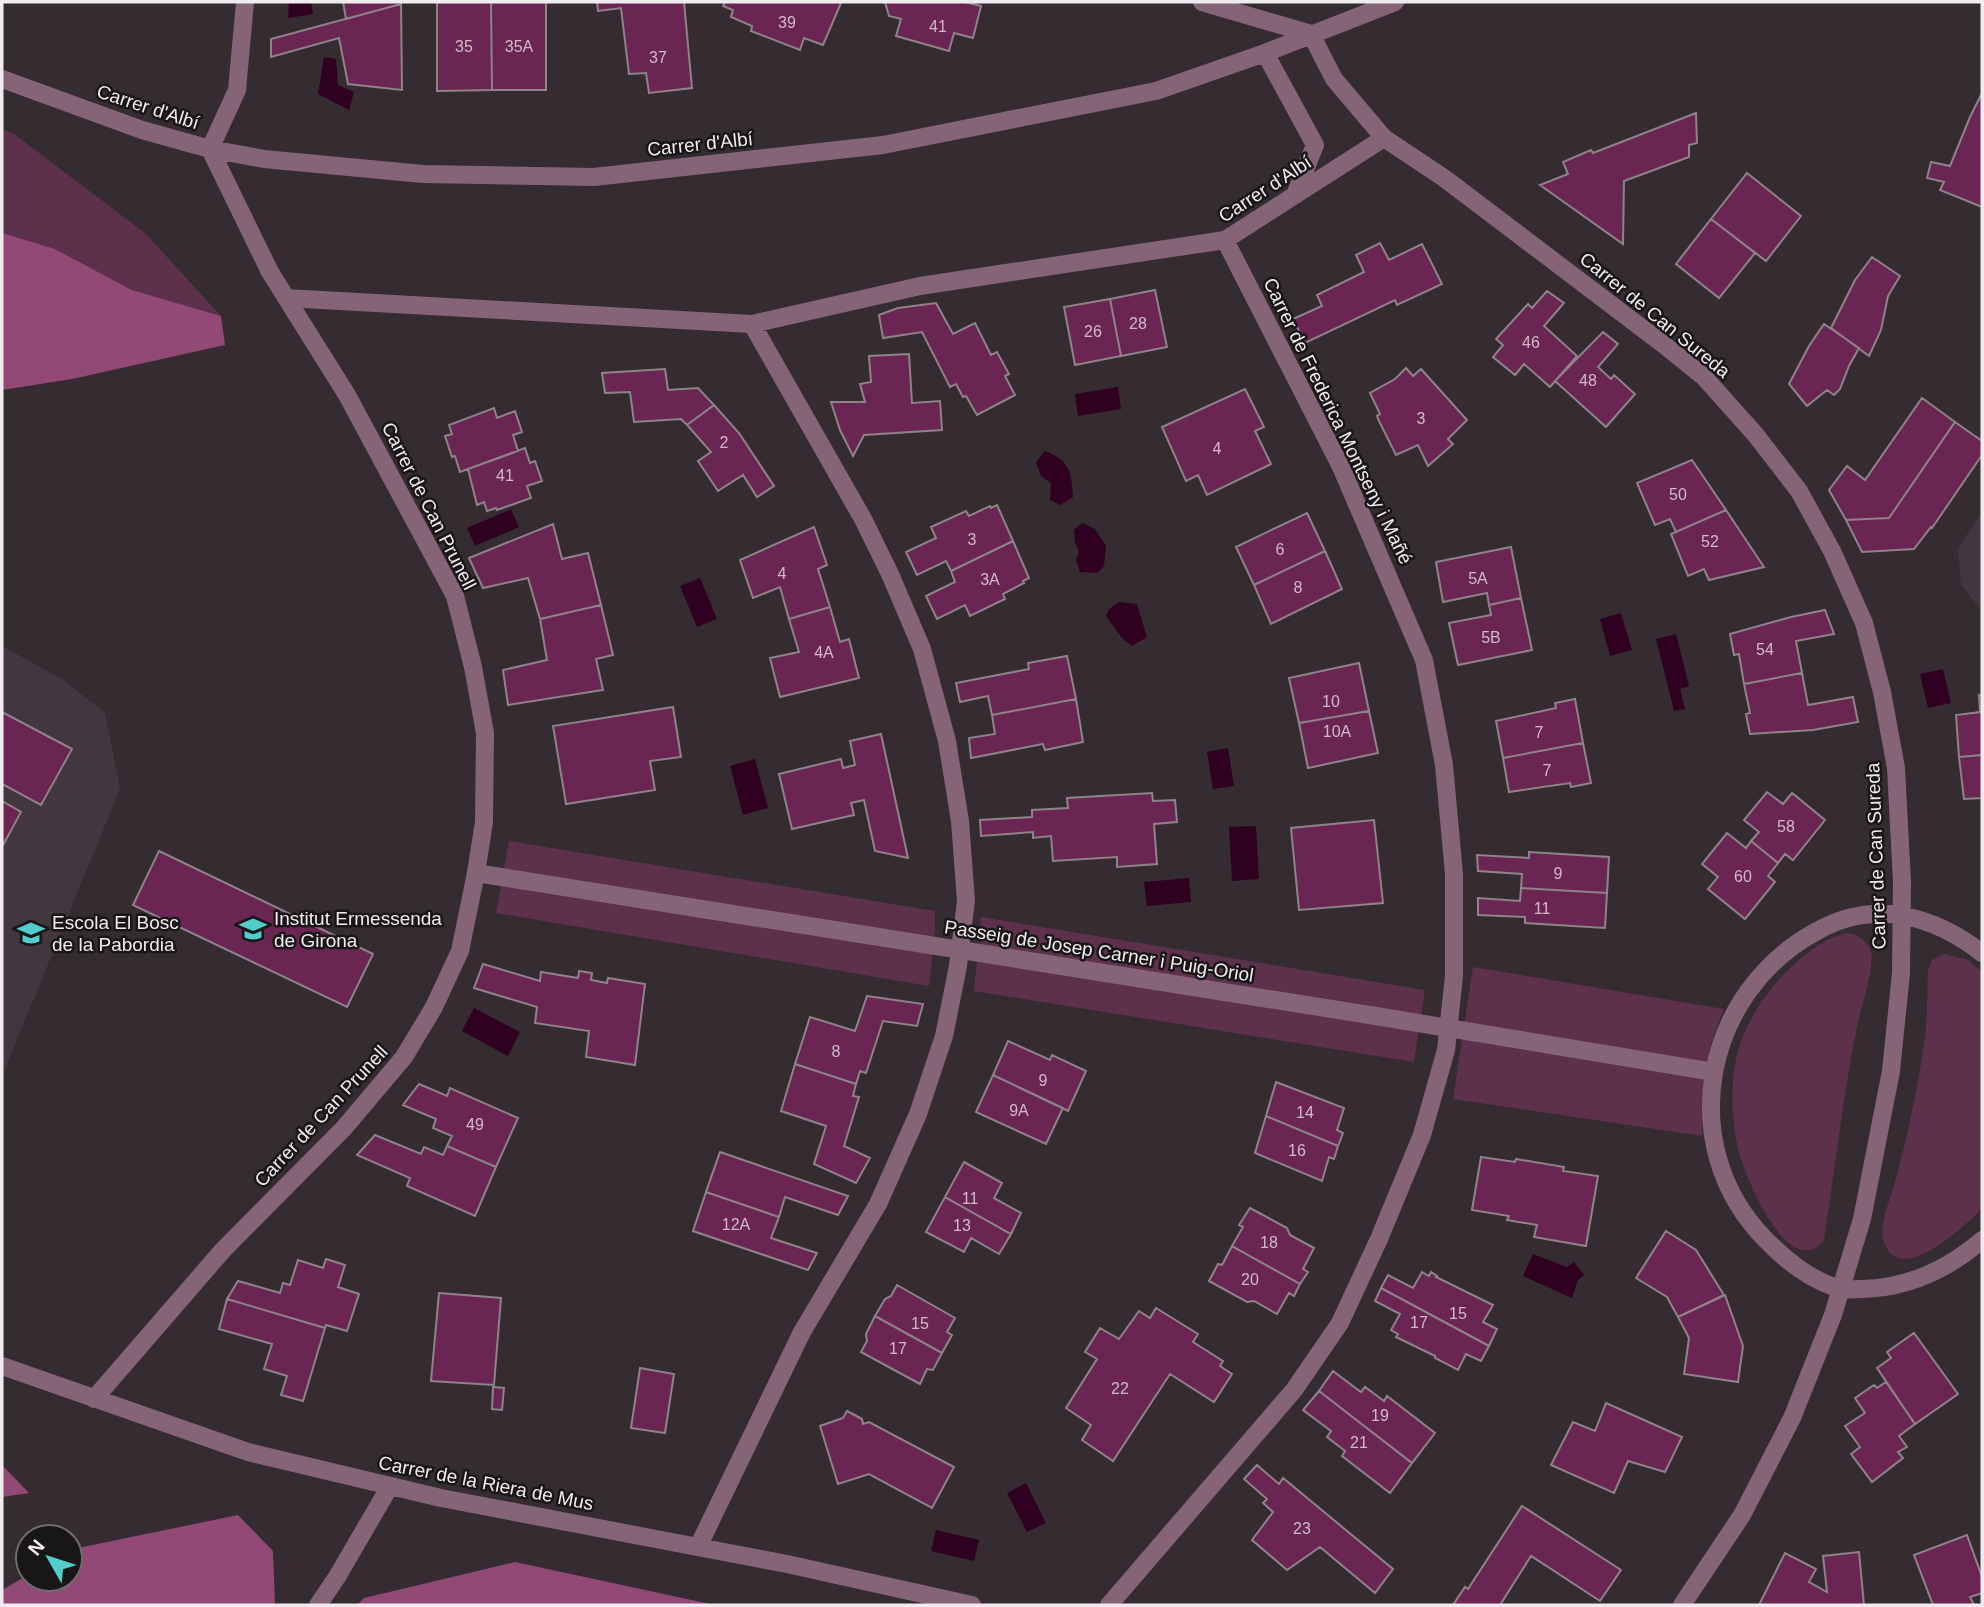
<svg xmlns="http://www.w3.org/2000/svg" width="1984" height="1607" font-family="Arial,sans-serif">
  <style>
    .built { fill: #44363e }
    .green { fill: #5d314b }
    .forest { fill: #924976 }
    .water { fill: #300021 }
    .building { fill: #6b2552; stroke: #8d8388; stroke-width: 2 }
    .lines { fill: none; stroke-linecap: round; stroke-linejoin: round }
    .pedestrian { stroke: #866477; stroke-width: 18 }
    .minor { stroke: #866477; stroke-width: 18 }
    .labels { text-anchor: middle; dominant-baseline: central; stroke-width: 5; stroke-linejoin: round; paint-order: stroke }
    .number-label { font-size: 16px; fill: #cfbac7 }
    .street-label { font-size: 19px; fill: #f0ebee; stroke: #191618 }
    .poi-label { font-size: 19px; fill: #f0ebee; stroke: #191618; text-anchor: start }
  </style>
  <rect width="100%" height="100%" fill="#342c31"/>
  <path class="built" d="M1982,512V611L1961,585L1958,548Z
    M2,646L65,681L105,713L120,789L2,1076Z"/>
  <path class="green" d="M2,129L14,134L145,233L221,316L132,290L55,249L2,233Z
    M509,841L935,911V931L929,986L496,913Z
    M981,917L1425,990L1414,1062L974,991Z
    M1848,933C1858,935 1869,941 1871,952C1874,972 1861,1007 1857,1027C1843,1097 1835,1169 1824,1240C1788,1284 1744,1174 1738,1149C1732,1120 1730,1088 1736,1059C1743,1027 1761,999 1782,976C1800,958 1822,938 1848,933Z
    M1944,954L1968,960L1982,972V1209C1965,1225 1900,1289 1884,1242C1878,1226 1890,1201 1894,1185C1907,1139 1917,1091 1924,1044C1928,1019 1927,993 1928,969L1932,960Z
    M1473,967L1724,1009C1705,1053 1701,1089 1702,1136L1453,1099Z"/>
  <path class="forest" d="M2,233L55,249L132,290L221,316L225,345L72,379L2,390Z
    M2,1465L29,1493L2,1497Z
    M238,1515L273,1551L275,1605H2V1590L28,1575V1579H70V1553L78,1548Z
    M515,1562L715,1605H357L364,1598Z"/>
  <path class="water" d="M289,2H311L313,14L288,18Z
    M324,57L336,59L338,85L354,92L349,110L318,94Z
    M1118,387L1121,409L1078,416L1075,394Z
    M1045,451C1069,460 1072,472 1073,497L1061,505L1050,500L1051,483L1041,476L1036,462Z
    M511,509L519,527L475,546L467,528Z
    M1082,523L1095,529L1106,546L1104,566L1097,573L1080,572L1076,560L1079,552L1075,542L1074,530Z
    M700,578L717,619L697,627L680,586Z
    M1119,602L1137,604L1147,637L1132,646L1122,638L1106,616L1109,609Z
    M1621,613L1632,650L1610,656L1600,619Z
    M1676,634L1689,686L1680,689L1685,709L1674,711L1656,639Z
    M1943,669L1951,703L1928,708L1920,674Z
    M1228,748L1234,786L1213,789L1207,752Z
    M755,759L768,808L743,815L730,766Z
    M1256,826L1259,879L1232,881L1229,827Z
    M1189,878L1191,902L1147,906L1144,882Z
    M474,1008L520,1032L508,1056L462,1031Z
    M1533,1254L1567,1267L1574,1262L1584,1275L1578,1280L1572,1298L1523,1276Z
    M1026,1483L1046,1523L1027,1532L1007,1493Z
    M936,1530L979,1540L974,1561L931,1551Z"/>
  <path class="building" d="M343,2H401V4L346,19Z
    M437,2H491L492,90L437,91Z
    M491,2H546V90H492Z
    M597,2H684L692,88L649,93L646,73L629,74L621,8L598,11Z
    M725,2H838L841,3L823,45L804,38L800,50L751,31L752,26L731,17L733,10L723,6Z
    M885,2H965L981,6L973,38L954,33L949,51L896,36L901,19L889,16Z
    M401,4L402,90L348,84L339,38L271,57V39Z
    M1982,93V207L1940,190L1944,182L1927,178L1931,162L1950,166L1970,117Z
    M1696,113L1697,143L1689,145V157L1624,181L1623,244L1540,185L1568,174L1563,162L1591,150L1593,153Z
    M1747,173L1801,216L1766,261L1711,219Z
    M1711,219L1755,253L1719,298L1676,264Z
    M1380,243L1389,260L1422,244L1442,284L1397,305L1395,300L1305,343L1293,319L1322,306L1317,295L1364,272L1356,255Z
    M1872,257L1900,276L1888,296L1881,330L1869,356L1831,328L1855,280Z
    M1155,290L1167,347L1121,356L1110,299Z
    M1547,291L1564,303L1544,326L1577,356L1550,387L1524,364L1515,375L1493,357L1503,345L1496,339L1528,304L1532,308Z
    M1110,299L1121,356L1075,365L1064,307Z
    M936,303L953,334L975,323L991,355L997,352L1009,374L1005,376L1015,395L977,415L966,396L963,397L956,384L950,387L922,332L883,338L879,315L898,308Z
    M1824,324L1859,348L1849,366L1840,389L1834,395L1827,390L1807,406L1789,384L1809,346Z
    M1603,332L1618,344L1598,367L1611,379L1614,375L1635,394L1606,427L1555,381Z
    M909,354L912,403L940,401L942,430L864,435L853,456L840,430L831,402H865L860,384L871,382L869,356Z
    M1406,368L1413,376L1421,369L1467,420L1448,439L1453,444L1428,466L1418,445L1396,455L1379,421L1377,416L1380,414L1370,393L1395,379Z
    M665,369L668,390L698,388L714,405L687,425L681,419L634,422L630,392L605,393L602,373Z
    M1245,389L1264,427L1255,431L1271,464L1207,495L1198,475L1186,481L1162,427Z
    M1922,398L1955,422L1889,518L1846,520L1829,490L1847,466L1865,480Z
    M714,405L739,433L774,486L757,497L743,475L718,491L698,461L711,452L687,425Z
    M494,408L497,418L515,411L522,432L513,435L518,451L460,472L455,456L452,457L445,436L452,434L449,425Z
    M1955,422L1982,441V455L1932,528L1931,527L1914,549L1862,552L1846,520L1889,518Z
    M525,448L530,463L535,461L542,481L527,486L531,498L497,510L496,508L487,511L484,502L477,505L468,469Z
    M1692,460L1726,510L1676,532L1670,519L1655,525L1637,483Z
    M997,505L1013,541L951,571L946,561L917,575L906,552L936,538L931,527L966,511L969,516L990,506L991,508Z
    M1726,510L1764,567L1709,580L1704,569L1688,576L1671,534Z
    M1307,513L1325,551L1254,585L1236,547Z
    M553,524L562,559L588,553L601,605L540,619L528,578L483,588L469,558Z
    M814,527L827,565L818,569L830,607L789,619L780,587L753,598L740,560Z
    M1013,541L1029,578L1023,581L1024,583L1003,594L1005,599L970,616L965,605L937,619L926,596L955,582L951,571Z
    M1511,547L1521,598L1489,605L1487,593L1443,602L1436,562Z
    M1325,551L1342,589L1271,624L1254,585Z
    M1521,598L1532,650L1458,665L1449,623L1491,615L1489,605Z
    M601,605L613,655L596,659L603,690L508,705L503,670L547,660L540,619Z
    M830,607L840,642L849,639L859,678L780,697L770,658L799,652L789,619Z
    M1825,610L1834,634L1796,641L1802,673L1744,684L1739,654L1734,655L1730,634L1791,617Z
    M1067,656L1076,699L992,715L988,696L960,702L956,683L1029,669L1028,663Z
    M1359,663L1369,711L1299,723L1289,678Z
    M1802,673L1808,705L1853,697L1858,722L1813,730L1750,734L1746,714L1750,713L1744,684Z
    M1979,695L1982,696V755L1959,757L1956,715L1980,712Z
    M1076,699L1083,742L1045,750L1043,744L971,758L969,738L995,734L992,715Z
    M1575,699L1583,743L1503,758L1496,721L1556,708L1555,703Z
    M673,707L681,757L650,761L655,790L566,804L553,726Z
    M1369,711L1378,753L1308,768L1299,723Z
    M2,712L72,749L41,805L2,784Z
    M881,734L908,858L875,851L864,800L851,803L854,815L792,829L779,774L841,759L843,768L855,765L850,741Z
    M1583,743L1591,783L1571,787L1570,783L1509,792L1503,758Z
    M1982,755V798L1964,799L1959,757Z
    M1767,792L1783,804L1792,793L1825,820L1793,860L1785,854L1778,863L1751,841L1759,832L1744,820Z
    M1152,793L1153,801L1175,800L1177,822L1154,824L1157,864L1117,867V857L1053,861L1051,836L1033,838V832L981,836L980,820L1032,817V810L1068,808L1067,798Z
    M2,801L21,812L2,847Z
    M1374,820L1383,903L1299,910L1291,828Z
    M1727,833L1746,848L1751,841L1778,863L1768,876L1775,882L1745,919L1708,889L1718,877L1702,864Z
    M159,851L373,954L347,1007L133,905Z
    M1529,852L1609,857L1607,893L1521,888L1522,874L1478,871L1477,855L1529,858Z
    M1521,888L1607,893L1605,928L1525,923V917L1478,915V898L1520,901Z
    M483,964L540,981L541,972L578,978L579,971L592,973L591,980L607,983L608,978L645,984L635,1065L586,1057L589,1031L535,1023L537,1007L474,988Z
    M867,996L923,1004L917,1026L883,1021L866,1073L860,1071L856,1084L795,1064L810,1017L855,1031Z
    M1008,1041L1050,1060L1052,1055L1086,1071L1068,1111L993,1075Z
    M795,1064L856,1084L853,1096L859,1097L844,1146L870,1158L856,1183L814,1164L826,1126L781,1111Z
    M993,1075L1063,1108L1046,1144L976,1112Z
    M1276,1082L1344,1108L1337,1130L1343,1133L1338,1146L1266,1116Z
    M419,1084L447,1096L450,1088L518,1118L496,1167L447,1146L452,1136L433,1128L436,1119L403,1105Z
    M1266,1116L1338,1146L1334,1159L1329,1157L1322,1181L1255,1153Z
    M375,1135L421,1154L424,1147L443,1155L447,1146L496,1167L475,1216L407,1186L410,1178L357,1155Z
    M720,1152L848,1196L838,1215L785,1197L779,1217L770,1214L706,1192Z
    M1481,1157L1515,1162L1516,1159L1564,1167L1563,1171L1598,1176L1586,1246L1534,1237L1537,1225L1507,1220L1509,1216L1472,1210Z
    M964,1162L1002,1183L994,1198L1021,1213L1011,1234L945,1197Z
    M706,1192L779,1217L771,1238L817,1253L808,1270L693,1231Z
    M945,1197L1011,1234L999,1254L971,1238L964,1252L926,1232Z
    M1250,1208L1287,1228L1290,1235L1314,1248L1303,1269L1308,1272L1300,1284L1232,1246L1243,1227L1239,1225Z
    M1666,1231L1696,1250L1724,1295L1678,1317L1667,1297L1636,1278Z
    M1232,1246L1300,1284L1294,1296L1289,1293L1277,1314L1254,1301L1247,1302L1209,1281L1218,1264L1222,1265Z
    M326,1259L345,1265L338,1287L359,1294L347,1331L326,1325L325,1328L227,1299L238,1281L280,1293L283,1283L290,1285L298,1260L323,1268Z
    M1422,1272L1429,1276L1431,1272L1437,1276L1436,1277L1493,1305L1483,1322L1497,1329L1489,1346L1381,1288L1388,1275L1413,1288Z
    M897,1285L955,1318L947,1332L952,1335L942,1353L875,1316L885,1299L891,1296Z
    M1381,1288L1489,1346L1481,1361L1466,1354L1458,1370L1435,1358V1356L1396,1337L1398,1334L1391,1330L1400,1314L1375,1301Z
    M439,1293L501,1298L494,1385L431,1381Z
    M1725,1295L1743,1346L1738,1382L1684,1374L1689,1338L1678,1317Z
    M227,1299L325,1328L303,1401L281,1395L287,1376L264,1369L272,1344L219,1329Z
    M1156,1308L1198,1334L1193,1342L1223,1361L1220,1366L1232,1374L1214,1402L1170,1374L1113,1461L1082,1440L1091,1425L1066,1408L1097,1359L1085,1352L1100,1328L1119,1339L1139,1311L1150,1318Z
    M875,1316L942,1353L933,1370L927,1369L920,1384L861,1352L867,1341L866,1334Z
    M1914,1333L1958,1394L1915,1424L1877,1368L1891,1358L1887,1352Z
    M640,1368L674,1374L665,1433L631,1428Z
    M1333,1371L1361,1392L1365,1387L1384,1401L1387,1396L1435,1433L1412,1463L1319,1391Z
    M1886,1382L1915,1424L1899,1436L1907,1447L1898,1452L1903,1458L1872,1482L1851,1454L1860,1447L1845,1426L1865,1413L1855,1398L1874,1385L1877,1388Z
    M493,1387L504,1388L502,1410L492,1409Z
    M1319,1391L1412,1463L1390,1493L1342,1456L1345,1451L1327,1437L1331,1431L1303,1410Z
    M1606,1403L1682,1437L1665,1472L1628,1461L1614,1493L1551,1465L1573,1422L1595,1431Z
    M847,1411L862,1419L863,1424L869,1422L954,1467L932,1508L869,1474L838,1484L820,1426L843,1418Z
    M1257,1465L1279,1484L1283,1478L1393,1569L1375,1593L1320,1547L1287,1570L1252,1540L1273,1512L1263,1503L1267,1499L1244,1479Z
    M1522,1506L1621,1570L1600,1601L1531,1556L1500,1605H1453L1465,1587L1468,1589Z
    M1967,1535L1982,1577V1593L1970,1597L1974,1605H1933L1914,1555Z
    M1859,1552L1864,1605H1759L1785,1553L1816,1569L1809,1582L1827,1592L1823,1556Z"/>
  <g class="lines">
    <path class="pedestrian" d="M476,873L1382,1017L1714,1072"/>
    <path class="minor" d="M1202,2L1311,34L1334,79L1384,138L1444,178L1663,344L1704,377L1755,434L1799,491L1832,551L1864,623L1882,692L1896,768L1902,882L1901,973L1891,1071L1862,1219L1833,1315L1792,1418L1742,1515L1682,1605
      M1265,53L1315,145L1295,195
      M2,79L142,130L210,149L264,159L423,174L594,177L883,145L1156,91L1265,53L1395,2
      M286,298L752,324L920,286L1225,240L1384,138
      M1982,953C1934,916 1876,899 1819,930C1704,990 1672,1145 1766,1240C1785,1260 1813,1282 1841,1289C1847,1290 1855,1289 1862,1289C1908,1288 1948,1269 1982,1240
      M2,1366L248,1452L441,1498L787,1564L972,1605
      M94,1399L223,1250L344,1128L404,1057L434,1007L460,951L476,873L484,822L485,733L473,667L455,596L347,395L270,272L210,149L237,90L245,2
      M698,1547L802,1332L878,1204L918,1114L944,1036L958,966L966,901L960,821L947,741L922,649L890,574L863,519L752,324
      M318,1605L337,1577L390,1486
      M1109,1605L1294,1390L1340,1323L1379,1239L1422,1135L1446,1050L1454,976V874L1444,765L1424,660L1341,467L1225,240"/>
  </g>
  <defs>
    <symbol id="school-bare" viewBox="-9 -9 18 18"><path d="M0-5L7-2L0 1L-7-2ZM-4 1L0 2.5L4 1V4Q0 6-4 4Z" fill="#52cdcc" stroke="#191618" stroke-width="2.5" paint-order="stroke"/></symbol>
  </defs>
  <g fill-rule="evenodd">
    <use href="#school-bare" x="234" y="910" width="38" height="38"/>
    <use href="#school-bare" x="12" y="914" width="38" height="38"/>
  </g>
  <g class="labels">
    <g class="number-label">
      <text x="787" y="22">39</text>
      <text x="938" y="26">41</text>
      <text x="464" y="46">35</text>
      <text x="519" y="46">35A</text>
      <text x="658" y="57">37</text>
      <text x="1138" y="323">28</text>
      <text x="1093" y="331">26</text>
      <text x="1531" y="342">46</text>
      <text x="1588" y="380">48</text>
      <text x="1421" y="418">3</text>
      <text x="724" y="442">2</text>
      <text x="1217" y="448">4</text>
      <text x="505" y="475">41</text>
      <text x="1678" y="494">50</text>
      <text x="972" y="539">3</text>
      <text x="1710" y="541">52</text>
      <text x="1280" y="549">6</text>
      <text x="782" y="573">4</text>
      <text x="1478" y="578">5A</text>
      <text x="990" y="579">3A</text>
      <text x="1298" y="587">8</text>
      <text x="1491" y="637">5B</text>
      <text x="1765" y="649">54</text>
      <text x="824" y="652">4A</text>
      <text x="1331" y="701">10</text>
      <text x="1337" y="731">10A</text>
      <text x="1539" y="732">7</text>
      <text x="1547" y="770">7</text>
      <text x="1786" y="826">58</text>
      <text x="1558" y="873">9</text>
      <text x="1743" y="876">60</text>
      <text x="1542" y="908">11</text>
      <text x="836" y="1051">8</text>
      <text x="1043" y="1080">9</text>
      <text x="1019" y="1110">9A</text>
      <text x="1305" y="1112">14</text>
      <text x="475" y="1124">49</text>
      <text x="1297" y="1150">16</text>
      <text x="970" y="1198">11</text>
      <text x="736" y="1224">12A</text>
      <text x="962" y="1225">13</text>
      <text x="1269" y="1242">18</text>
      <text x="1250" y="1279">20</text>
      <text x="1458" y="1313">15</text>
      <text x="1419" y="1322">17</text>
      <text x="920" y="1323">15</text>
      <text x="898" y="1348">17</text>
      <text x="1120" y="1388">22</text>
      <text x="1380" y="1415">19</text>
      <text x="1359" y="1442">21</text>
      <text x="1302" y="1528">23</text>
    </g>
    <g class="street-label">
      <text transform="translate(148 107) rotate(18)">Carrer d'Albí</text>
      <text transform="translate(700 144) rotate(-6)">Carrer d'Albí</text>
      <text transform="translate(1265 189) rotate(-33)">Carrer d'Albí</text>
      <text transform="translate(1655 315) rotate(39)">Carrer de Can Sureda</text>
      <text transform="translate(1338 421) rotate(64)">Carrer de Frederica Montseny i Mañé</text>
      <text transform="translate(429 506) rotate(63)">Carrer de Can Prunell</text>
      <text transform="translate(1876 856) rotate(-92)">Carrer de Can Sureda</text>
      <text transform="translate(1099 951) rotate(9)">Passeig de Josep Carner i Puig-Oriol</text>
      <text transform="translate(321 1116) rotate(-47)">Carrer de Can Prunell</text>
      <text transform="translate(486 1483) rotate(11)">Carrer de la Riera de Mus</text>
    </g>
    <g class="poi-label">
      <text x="274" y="918">Institut Ermessenda<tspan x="274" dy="22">de Girona</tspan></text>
      <text x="52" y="922">Escola El Bosc<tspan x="52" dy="22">de la Pabordia</tspan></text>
    </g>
  </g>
  <rect width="1984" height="1607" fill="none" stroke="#f0ebee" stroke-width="7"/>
  <g transform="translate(49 1558) rotate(309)"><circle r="33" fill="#191618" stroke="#6f6b6e" stroke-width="2"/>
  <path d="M0-5L12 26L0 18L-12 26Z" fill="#52cdcc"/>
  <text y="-10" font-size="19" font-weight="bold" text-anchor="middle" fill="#f0ebee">N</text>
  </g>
</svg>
